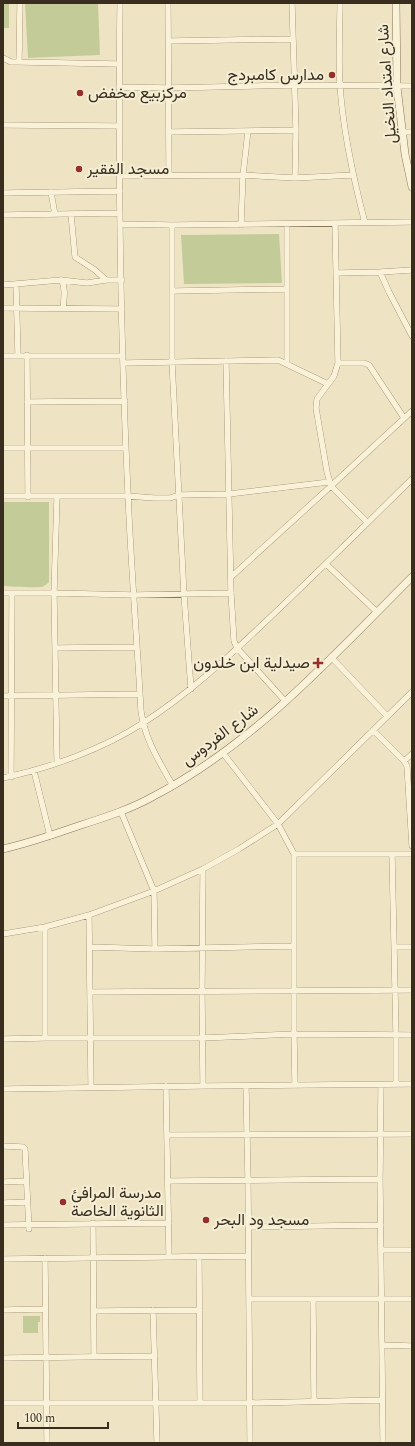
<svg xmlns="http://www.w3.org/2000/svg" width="415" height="1446" font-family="Spectral,Vazirmatn,serif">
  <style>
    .green { fill: #c3cc98 }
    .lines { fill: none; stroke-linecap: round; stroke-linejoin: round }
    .minor-casing { stroke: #89765b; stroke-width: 6 }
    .tertiary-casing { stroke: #89765b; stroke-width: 8 }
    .minor { stroke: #f9f1d8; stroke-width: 5.5 }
    .tertiary { stroke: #f9f1d8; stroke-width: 7 }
    .poi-dot { fill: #97302b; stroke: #f5eed4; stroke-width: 1.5 }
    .labels { text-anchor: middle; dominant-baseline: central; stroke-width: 4; stroke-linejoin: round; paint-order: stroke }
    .poi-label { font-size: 16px; fill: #392d1f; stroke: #f5eed4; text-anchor: start }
    .street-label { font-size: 16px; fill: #392d1f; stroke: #f5eed4 }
  </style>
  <rect width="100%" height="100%" fill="#eee4c4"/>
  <path class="green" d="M3,3H9V28H3Z
    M25,3H98L100,55L28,58Z
    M279,234L282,283L184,284L181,235Z
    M3,502H49V582C48,583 46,585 44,586C39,589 11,586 3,586Z
    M23,1316H40V1322H38V1333H23Z"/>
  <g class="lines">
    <defs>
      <path id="minor" d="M120,3C118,167 120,331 128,494C131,567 137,639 141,711C145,740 159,761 173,786
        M168,3L169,175
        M292,3L296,130
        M340,3C340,30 338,58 340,85C343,132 353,177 365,223
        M169,41L293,39
        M3,58L11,62H19L119,64
        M19,62L20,3
        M119,87L168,88L295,85L412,86
        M3,125L119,126
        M169,132L296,130L295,178
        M402,132H412
        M120,176L243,175L295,178L353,175
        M51,192L55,215
        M3,193L120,191
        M71,214L75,257L95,270L106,280
        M3,215L120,213
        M335,223L338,363L334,376L317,399L316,408L327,472L331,486L412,411
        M120,224L172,225L412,222
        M287,224V364
        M172,225V362L184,595L191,689
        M241,225L243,175L248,131
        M380,272L412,270
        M337,273L380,272L389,292L412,336
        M61,280C66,287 64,299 63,308
        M16,284L18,355
        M3,285L61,280L87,283L106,280H122
        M173,291L287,289
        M3,308L122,309
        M27,355L28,497
        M3,356H123
        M226,361L231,593L234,641L237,648L285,701
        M123,363L278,360L328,384
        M338,363H364L369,365L404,418
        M27,402L125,401
        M3,448H126
        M3,496H128L154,498H170L179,495L229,494L329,482
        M57,497L54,593L57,762
        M326,564L377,612
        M231,577L331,486L367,522
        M3,593H54L134,595L231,593
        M55,648L137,647
        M331,657L387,716
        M3,696L140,694
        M373,730L404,761L407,766L412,846
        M223,753L278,824L294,854V1034L295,1085
        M404,761L412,754
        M34,771L50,836
        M11,777L12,593
        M3,778C50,768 103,749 143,723C187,695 225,660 262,625C313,577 362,528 412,479
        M121,812L154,891L155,949
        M294,854H412
        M392,854L396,1035V1084
        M89,915L91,1087
        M45,927V1038
        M3,934L45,927L89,915L154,891L203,869L239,849L278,824L412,692
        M90,947L155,949L294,946
        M394,947H412
        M90,992L412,990
        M3,1039L45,1038H202L294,1034L412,1035
        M381,1085L380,1179L383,1443
        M166,1086L169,1257
        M203,1086L202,991L203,869
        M246,1086L248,1181L250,1443
        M3,1089L203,1086L412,1084
        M167,1135L412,1134
        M3,1146L23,1147L25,1149L29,1229
        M168,1181L380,1179
        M3,1182L26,1181
        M3,1203L27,1202
        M93,1223L94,1357
        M3,1225L169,1223
        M249,1227L381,1225
        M382,1250H412
        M199,1257L200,1403
        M45,1258L47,1443
        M3,1259L248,1256
        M249,1299H412
        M313,1299L314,1401
        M3,1310L45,1309
        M153,1310L157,1443
        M94,1311L200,1310
        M382,1345L412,1346
        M3,1358L155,1356
        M3,1403H249L382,1400"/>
      <path id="tertiary" d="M396,3L397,87L405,154L412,187
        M3,849C30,843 55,834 81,825C106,817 131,809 154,796C254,744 333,656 412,577"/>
    </defs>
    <use href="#minor" class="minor-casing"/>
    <use href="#tertiary" class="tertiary-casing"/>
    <use href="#minor" class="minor"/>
    <use href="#tertiary" class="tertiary"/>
  </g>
  <g class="poi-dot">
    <circle cx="332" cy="75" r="4"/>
    <circle cx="80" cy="93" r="4"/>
    <circle cx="79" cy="169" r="4"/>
    <path d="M316 657h4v4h4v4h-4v4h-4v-4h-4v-4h4z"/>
    <circle cx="63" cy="1202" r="4"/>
    <circle cx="206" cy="1220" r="4"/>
  </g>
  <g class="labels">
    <g class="poi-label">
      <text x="324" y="75" text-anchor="end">مدارس كامبردج</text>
      <text x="88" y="93">مركزبيع مخفض</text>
      <text x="87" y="169">مسجد الفقير</text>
      <text x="310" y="663" text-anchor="end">صيدلية ابن خلدون</text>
      <text x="71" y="1193">مدرسة المرافئ<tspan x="71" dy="18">الثانوية الخاصة</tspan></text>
      <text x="214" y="1220">مسجد ود البحر</text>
    </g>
    <g class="street-label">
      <text transform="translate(387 84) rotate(-94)">شارع امتداد النخيل</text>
      <text transform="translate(220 735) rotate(-37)">شارع الفردوس</text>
    </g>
  </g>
  <rect width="415" height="1446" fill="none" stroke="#392d1f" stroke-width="8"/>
  <path d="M18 1422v6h90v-6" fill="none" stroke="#392d1f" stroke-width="2"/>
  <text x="24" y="1422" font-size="12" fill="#392d1f" stroke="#f5eed4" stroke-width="3" paint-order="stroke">100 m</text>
</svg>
